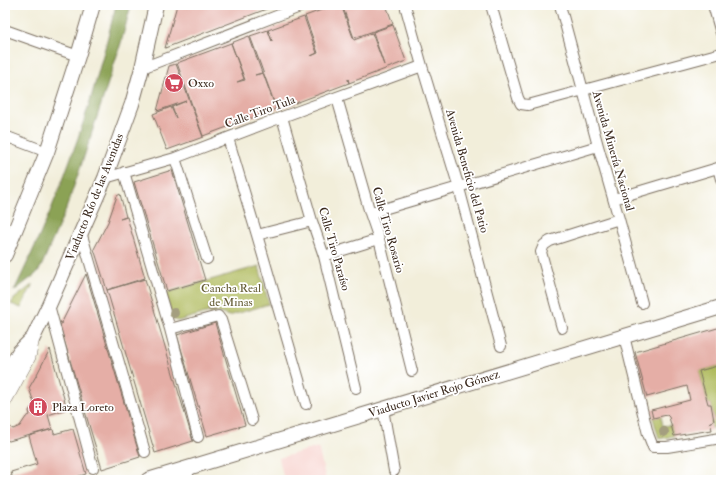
<svg xmlns="http://www.w3.org/2000/svg" width="726" height="485" font-family="'IM FELL Double Pica',serif">
  <style>
    .built { fill: #f7d0cb }
    .green { fill: #afba5c; stroke: #75723d }
    .forest { fill: #8ba254; stroke: #636639 }
    .building { fill: #e5aea6 }
    .lines { fill: none; stroke-linecap: round; stroke-linejoin: round }
    .minor-casing { stroke: #7b6f60; stroke-width: 12 }
    .tertiary-casing { stroke: #7b6f60; stroke-width: 14 }
    .secondary-casing { stroke: #7b6f60; stroke-width: 16 }
    .minor { stroke: #fff; stroke-width: 10 }
    .tertiary { stroke: #fff; stroke-width: 13 }
    .secondary { stroke: #fff; stroke-width: 14 }
    .tree { fill: #a49e7f }
    .labels { text-anchor: middle; dominant-baseline: central; stroke-width: 3.5; stroke-linejoin: round; paint-order: stroke }
    .poi-label { font-size: 12px; fill: #3b2a1e; stroke: #fff; text-anchor: start }
    .street-label { font-size: 12px; fill: #3b2a1e; stroke: #fff }
    .park-label { font-size: 12px; fill: #645c34; stroke: #fff }
  </style>
  <rect width="100%" height="100%" fill="#fff"/>
  <filter id="ink" filterUnits="userSpaceOnUse"><feTurbulence type="fractalNoise" baseFrequency=".025" numOctaves="2"/><feDisplacementMap in="SourceGraphic" scale="8" xChannelSelector="R" yChannelSelector="G"/><feConvolveMatrix kernelMatrix="1 2 1 2 8 2 1 2 1" color-interpolation-filters="sRGB"/></filter>
  <filter id="wash" filterUnits="userSpaceOnUse"><feTurbulence type="fractalNoise" baseFrequency=".012" numOctaves="4" result="noise"/><feDisplacementMap in="SourceGraphic" scale="16" xChannelSelector="R" yChannelSelector="G"/><feGaussianBlur stdDeviation="0.9" result="paint"/><feColorMatrix in="noise" values="0 0 0 0 0 0 0 0 0 0 0 0 0 0 0 0 0 1.4 0 .05"/><feComposite in="paint" operator="in"/></filter>
  <g filter="url(#wash)">
    <rect width="100%" height="100%" fill="#f2eeda"/>
    <path class="built" d="M318,447L326,480H284L279,458Z"/>
    <path class="green" d="M259,266L269,304L229,316L213,311L178,321L173,319L165,293Z
      M33,284L21,308L11,304L14,299Z
      M721,365V428H712L710,422L714,420L711,404H708L699,371Z
      M661,416L663,426L671,425L674,436L659,439L653,418Z"/>
    <path class="forest" d="M116,5H131L121,43L83,160L66,209L41,267L36,274L14,291C35,247 55,203 71,157C90,107 103,56 116,5Z"/>
    <g id="blocks">
      <path class="building" d="M177,5H268L269,8L165,48Z
        M335,5H341L354,40L372,33L384,65L373,32L393,25L406,61L349,83L348,79L349,83L277,110L250,36L268,30L272,41L268,30L304,17L317,53L311,56L318,53L305,16Z
        M342,5H386L393,24L354,38Z
        M249,36L262,73L255,75L263,73L276,109L203,136L177,63L231,43L244,79L237,82L245,80L231,43Z
        M176,64L203,137L167,150L153,114L171,107L176,118L172,107L186,101L157,111L169,66Z
        M172,170L205,280L167,291L134,182Z
        M120,194L126,217L120,219L127,217L145,278L107,290L94,249L108,222L117,196Z
        M86,274L140,457L102,469L60,326Z
        M145,279L193,441L155,453L107,290Z
        M215,323L245,425L207,436L177,335Z
        M721,327V365L699,371L708,404H711L714,421L710,422L712,430L674,436L669,417L667,415L653,418L651,410L690,400L687,386L647,397L635,352Z
        M50,349L67,409L48,415L52,429L9,441L5,439V425L6,424L13,429L20,426L26,417L30,415L29,411L34,403L29,388L36,376Z
        M53,429L54,434L73,429L86,474L66,480H5V478L12,476L11,472L37,464L29,436Z"/>
    </g>
  </g>
  <g filter="url(#ink)">
    <use href="#blocks" fill-opacity="0" stroke="#7b6f60" stroke-width="1"/>
    <g class="lines">
      <defs>
        <path id="minor" d="M405,5L422,66L459,188L501,346
          M491,5L518,98L521,104L528,105L721,53
          M560,5L598,146L619,219L642,303
          M713,5L721,33
          M5,30L78,56
          M142,68L305,5
          M337,98L370,213L379,239L412,371
          M282,117L312,221L324,256L356,388
          M5,136L47,152
          M228,138L257,235L306,404
          M175,158L207,259
          M718,168L721,179
          M124,172L170,329L198,437
          M105,178L175,158L282,117L422,66
          M614,199L721,167
          M370,213L598,146
          M81,232L145,452
          M257,235L312,221
          M324,256L379,239
          M49,305L93,468
          M562,328L541,252L544,245L550,241L619,219
          M170,329L218,316L221,320L252,420
          M624,336L648,434L653,447H667L721,438
          M383,409L394,471
          M185,480L191,467"/>
        <path id="tertiary" d="M5,401L29,357L33,338"/>
        <path id="secondary" d="M5,255L47,152L78,56L93,5
          M5,376L19,352L33,338L49,305L105,178L132,104L142,68L156,5
          M148,480L721,307"/>
      </defs>
      <use href="#minor" class="minor-casing"/>
      <use href="#tertiary" class="tertiary-casing"/>
      <use href="#secondary" class="secondary-casing"/>
      <use href="#minor" class="minor"/>
      <use href="#tertiary" class="tertiary"/>
      <use href="#secondary" class="secondary"/>
    </g>
    <g class="tree">
      <circle cx="212" cy="307" r="5"/>
      <circle cx="174" cy="313" r="5"/>
      <circle cx="664" cy="432" r="5"/>
    </g>
  </g>
  <defs>
    <symbol id="supermarket-disc" viewBox="-11 -11 22 22"><circle r="9.5" fill="#d1495b" stroke="#fff"/><path d="M-6-5.5h2.5l.6 2H6L4.5 2H-2.5L-4.4-4H-6ZM-1.5 3.2a1.3 1.3 0 1 0 .1 0ZM3 3.2a1.3 1.3 0 1 0 .1 0Z" fill="#fff"/></symbol>
    <symbol id="building-disc" viewBox="-11 -11 22 22"><circle r="9.5" fill="#d1495b" stroke="#fff"/><path d="M-4-6H4V6H1V3H-1V6H-4ZM-2.5-4.3h1.7v1.8h-1.7ZM.8-4.3h1.7v1.8H.8ZM-2.5-1h1.7V.8h-1.7ZM.8-1h1.7V.8H.8Z" fill="#fff"/></symbol>
  </defs>
  <g fill-rule="evenodd">
    <use href="#supermarket-disc" x="163" y="72" width="22" height="22"/>
    <use href="#building-disc" x="27" y="396" width="22" height="22"/>
  </g>
  <g class="labels">
    <g class="poi-label">
      <text x="188" y="83">Oxxo</text>
      <text x="52" y="407">Plaza Loreto</text>
    </g>
    <g class="street-label">
      <text transform="translate(260 112) rotate(-20)">Calle Tiro Tula</text>
      <text transform="translate(613 151) rotate(74)">Avenida Minería Nacional</text>
      <text transform="translate(467 171) rotate(74)">Avenida Beneficio del Patio</text>
      <text transform="translate(95 197) rotate(-68)">Viaducto Río de las Avenidas</text>
      <text transform="translate(388 230) rotate(74)">Calle Tiro Rosario</text>
      <text transform="translate(334 249) rotate(74)">Calle Tiro Paraíso</text>
      <text transform="translate(434 394) rotate(-17)">Viaducto Javier Rojo Gómez</text>
    </g>
    <g class="park-label">
      <text x="231" y="288">Cancha Real<tspan x="231" dy="14">de Minas</tspan></text>
    </g>
  </g>
  <rect width="726" height="485" fill="none" stroke="#fff" stroke-width="20"/>
</svg>
